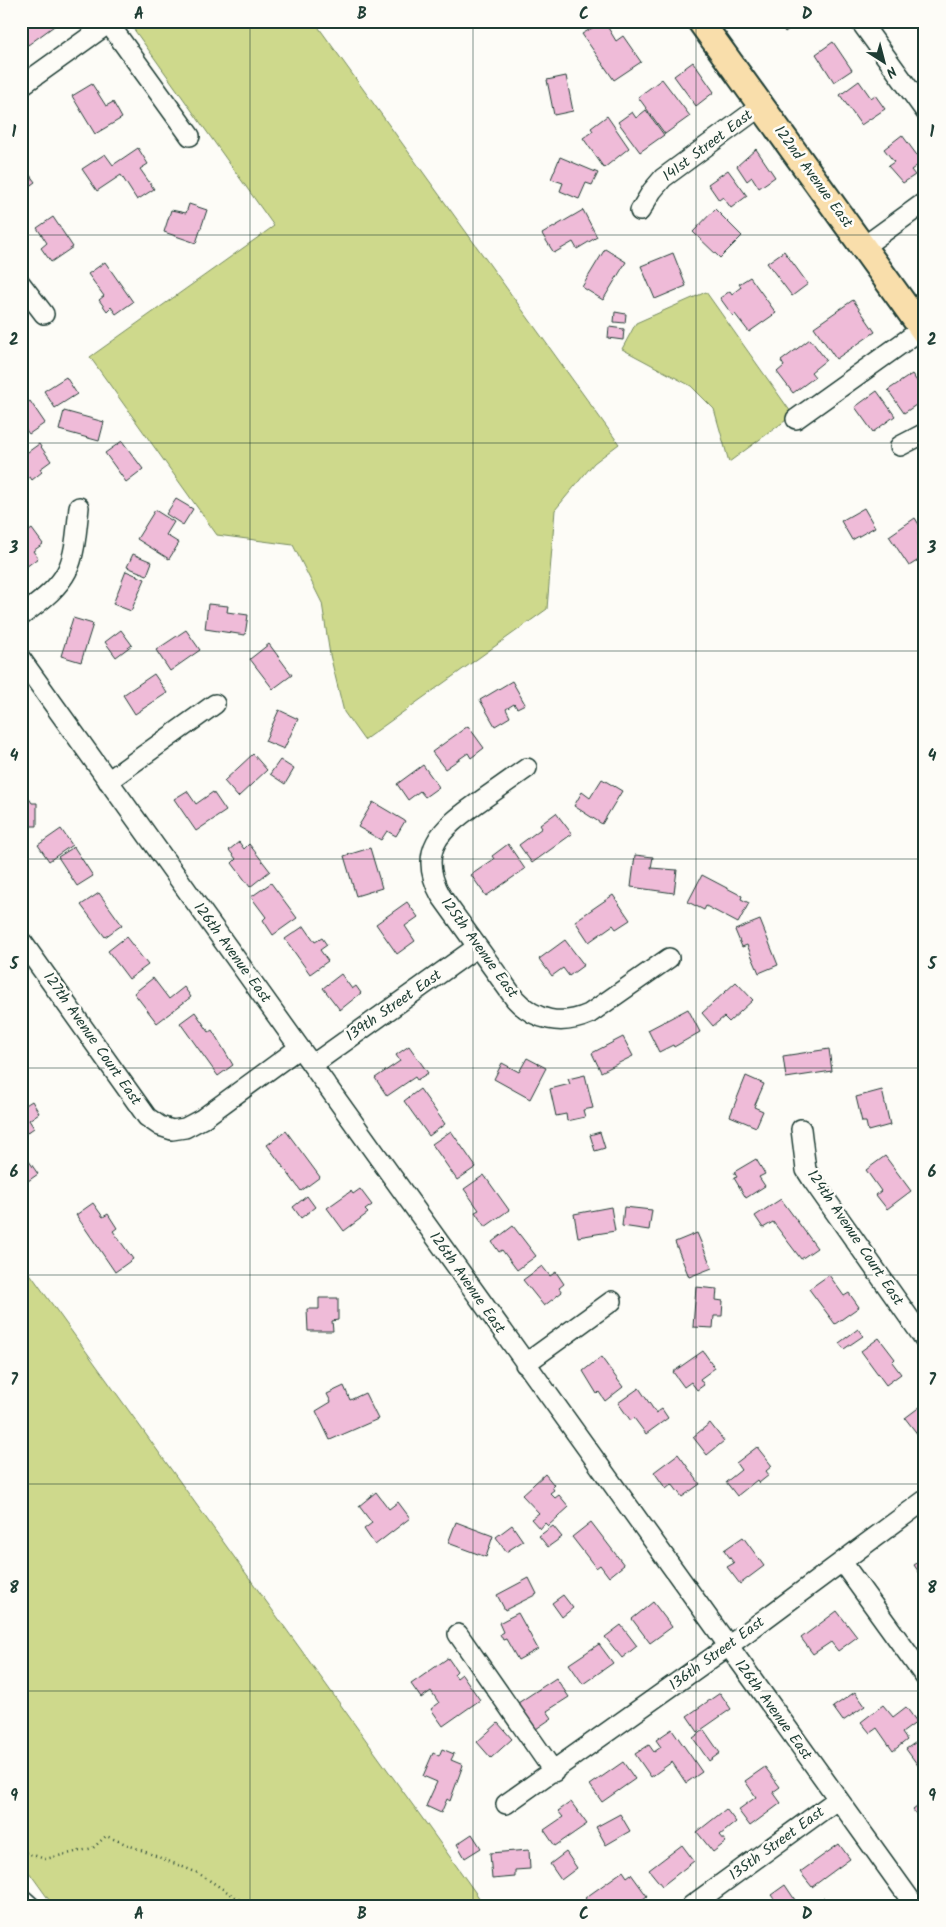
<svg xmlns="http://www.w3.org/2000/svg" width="946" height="1927" font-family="Kalam,sans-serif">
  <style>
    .green { fill: #ced98c; stroke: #768b60 }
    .building { fill: #efbbd8; stroke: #1f3d34 }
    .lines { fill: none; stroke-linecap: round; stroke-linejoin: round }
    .minor-casing { stroke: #1f3d34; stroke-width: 22 }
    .major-casing { stroke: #1f3d34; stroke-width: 29 }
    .path { stroke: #1f3d34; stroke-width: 2.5; stroke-dasharray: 1 4; stroke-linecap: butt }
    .minor { stroke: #fdfcf7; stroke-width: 19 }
    .major { stroke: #f9deab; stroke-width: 25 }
    .grid { fill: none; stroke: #1f3d34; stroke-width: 1; stroke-opacity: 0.55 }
    .labels { text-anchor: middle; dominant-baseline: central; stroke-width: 5; stroke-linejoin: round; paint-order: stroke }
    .street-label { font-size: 15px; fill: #1f3d34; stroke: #fdfcf7 }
    .neatline { fill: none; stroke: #1f3d34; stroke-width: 2 }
    .grid-label { font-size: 16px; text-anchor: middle; font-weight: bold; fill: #1f3d34 }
  </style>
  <rect width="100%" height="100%" fill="#fdfcf7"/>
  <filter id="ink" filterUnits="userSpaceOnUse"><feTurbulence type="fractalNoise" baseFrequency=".02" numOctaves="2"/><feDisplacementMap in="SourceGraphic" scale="10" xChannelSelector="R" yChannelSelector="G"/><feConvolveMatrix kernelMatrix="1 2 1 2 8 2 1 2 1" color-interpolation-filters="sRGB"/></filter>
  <g filter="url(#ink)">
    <path class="green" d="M128,21H314L619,444L594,463L555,510L547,609L364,740L344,712L330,655L322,603L293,545L217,535L90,357L274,226Z
      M706,292L793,415L729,462L714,409L691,386L622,349L636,323Z
      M21,1261L425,1822L485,1906L52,1904L21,1861Z"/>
    <path class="building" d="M24,21H61L28,45L21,35V23Z
      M604,21L616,41L623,36L641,62L614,80L582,34Z
      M778,21H800L785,32Z
      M833,42L852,70L834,82L816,54Z
      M693,62L714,92L696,106L674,76Z
      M566,76L573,111L554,115L547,80Z
      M662,79L690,116L665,134L638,97Z
      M859,81L871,98L875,95L885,109L861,125L840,95Z
      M92,84L106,106L113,102L122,118L95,134L72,96Z
      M646,110L664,135L640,152L618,122L632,112L636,118Z
      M607,116L629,148L604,168L583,138L593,131L591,128Z
      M902,135L922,162L911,170L915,175L903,183L888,166L894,162L884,149Z
      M138,148L148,164L140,169L154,189L137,200L121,175L97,191L82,169L105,154L113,165Z
      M756,149L775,177L759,188L752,177L747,181L737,166Z
      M560,157L598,173L592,185L586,183L579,199L560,191L563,183L551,179Z
      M21,163L35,182L21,192Z
      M728,170L747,196L731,208L723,197L719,200L708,184Z
      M189,204L207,210L196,243L164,232L171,210L186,213Z
      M715,209L742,236L720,258L693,232Z
      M583,210L597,237L577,249L573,242L554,253L542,234Z
      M53,217L73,247L51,262L41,248L47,243L37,228Z
      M605,249L626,262L603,300L582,287Z
      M784,251L808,284L792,296L767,263Z
      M673,253L686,286L655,299L641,266Z
      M105,262L133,302L116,314L111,307L107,311L99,300L104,296L88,274Z
      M750,277L776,313L749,332L735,314L733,316L720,298L730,291L732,294L741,287L739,284Z
      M853,300L875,332L836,359L814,327Z
      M615,312L626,314L625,323L614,322Z
      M609,327L624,329L623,340L608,338Z
      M810,339L826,360L811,372L815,377L793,393L777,372L784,366L781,361Z
      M912,374L925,393V399L904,413L888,390Z
      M66,377L77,394L55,408L44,391Z
      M877,391L895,416L873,432L855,407Z
      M30,401L45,423L29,434L21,423V407Z
      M64,411L104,422L99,441L59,430Z
      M122,441L143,469L126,482L105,453Z
      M39,444L51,461L40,469L42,472L32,480L30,477L21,483V457Z
      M176,499L193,509L183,525L166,514Z
      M864,508L875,527L852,540L841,521Z
      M155,510L174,522L166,535L179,543L169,559L137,539Z
      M915,518L923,531L918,534L919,536L925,533V556L909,566L889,536Z
      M32,529L43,544L33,551L38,558L22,570L21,537Z
      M133,554L152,562L147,575L127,567Z
      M126,571L145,579L131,611L113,604Z
      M208,604L228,606L227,612L248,615L245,635L205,629Z
      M73,618L93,624L81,662L61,656Z
      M121,630L132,645L116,657L105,642Z
      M186,630L200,650L170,671L156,650Z
      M269,644L292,675L273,689L250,659Z
      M154,674L167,693L135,714L123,695Z
      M512,681L525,704L517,708L514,704L506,709L510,717L495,726L480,700Z
      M279,710L298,719L284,749L265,741Z
      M468,726L484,748L471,758L468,753L445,769L432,752Z
      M253,754L267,770L238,797L224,781Z
      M280,760L294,769L285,784L270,774Z
      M423,765L439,787L425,797L420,791L408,800L397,784Z
      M602,779L622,791L602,824L574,806L582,792L590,798Z
      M21,786L32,803H37V826H21Z
      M187,791L196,804L213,792L226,811L196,831L174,799Z
      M373,802L405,821L396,836L387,831L381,840L358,827Z
      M556,813L572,834L532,863L519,845L542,828L540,825Z
      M61,829L72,845L49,861L38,845Z
      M239,842L244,849L249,844L270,871L250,887L232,863L236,859L229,850Z
      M508,844L525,869L486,896L471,875L494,859L492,856Z
      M74,847L93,876L77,886L58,857Z
      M370,848L382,888L356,896L344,856Z
      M635,855L653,857L651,868L677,870L674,893L631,887Z
      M702,875L742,896L741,899L749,903L738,923L706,906L704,910L688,902Z
      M271,883L297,918L273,935L263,920L266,917L251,897Z
      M99,893L122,925L105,937L81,905Z
      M613,895L630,920L616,929L613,925L589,942L575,921Z
      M407,902L418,917L405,926L415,941L397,954L376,924Z
      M760,920L778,965L759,973L747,945L742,947L735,930Z
      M304,926L315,942L322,938L327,945L320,950L328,961L310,974L285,939Z
      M126,937L148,965L129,979L108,951Z
      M565,940L584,965L569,976L563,968L552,976L539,959Z
      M341,974L352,989L356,986L361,993L340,1010L323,988Z
      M153,978L169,999L184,987L191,997L157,1023L134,993Z
      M736,982L753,1000L729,1022L724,1017L713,1026L702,1013Z
      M688,1009L700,1032L674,1047L673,1045L659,1052L648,1030Z
      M195,1012L209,1032L212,1030L233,1065L218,1076L180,1023Z
      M623,1037L633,1056L601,1072L592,1053Z
      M409,1046L428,1073L417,1080L415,1077L387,1096L375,1078L400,1061L396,1055Z
      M829,1049L832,1071L786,1078L783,1056Z
      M527,1058L546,1068L530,1099L494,1079L502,1063L519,1072Z
      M585,1075L593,1108L583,1110L585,1117L567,1121L566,1114L556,1116L550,1089L570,1084L568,1079Z
      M746,1076L764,1084L754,1107L763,1111L756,1127L730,1116Z
      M420,1089L445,1124L429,1136L404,1101Z
      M882,1090L890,1125L868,1131L866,1122H862L856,1097Z
      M32,1101L39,1113L29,1120L34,1128L21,1137V1108Z
      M286,1131L320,1177L301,1191L267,1145Z
      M451,1131L476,1167L457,1180L432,1144Z
      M600,1132L605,1148L595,1151L590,1135Z
      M24,1154L38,1174L21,1186V1155Z
      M885,1156L911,1191L887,1209L876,1195L881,1191L866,1170Z
      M756,1159L765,1174L759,1177L765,1186L746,1198L734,1178L737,1177L734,1172Z
      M484,1175L509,1210L485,1227L475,1212L479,1210L464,1189Z
      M360,1189L372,1205L365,1210L368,1213L344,1231L327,1208L351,1191L353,1194Z
      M307,1196L315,1207L301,1218L293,1207Z
      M781,1199L817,1248L801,1259L773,1222L763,1228L755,1216Z
      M93,1203L103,1217L108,1214L117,1228L113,1231L133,1259L115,1272L76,1215Z
      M611,1207L615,1231L578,1237L574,1214Z
      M624,1207L652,1210L649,1230L622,1226Z
      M513,1226L536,1256L517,1270L502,1250L499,1252L492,1242Z
      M697,1233L712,1268L689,1277L675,1242Z
      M542,1266L550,1276L556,1272L564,1284L559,1288L562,1292L544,1306L523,1280Z
      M829,1275L844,1296L849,1293L859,1307L835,1324L809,1289Z
      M696,1287L717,1289L716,1300L723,1301L722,1316H714L713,1328L693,1327Z
      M319,1298H338V1320L332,1321L333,1331H308L307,1309H319Z
      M858,1329L863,1336L844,1349L839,1343Z
      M879,1338L895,1359L892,1362L901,1374L886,1385L861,1351Z
      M703,1351L715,1368L700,1379L704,1385L697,1390L691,1382L684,1387L673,1372Z
      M601,1357L623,1387L605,1401L599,1392L597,1394L583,1371Z
      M344,1386L350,1400L365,1393L378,1419L330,1440L316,1411L331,1402L327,1394Z
      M639,1388L656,1413L662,1409L668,1418L646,1434L634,1418L631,1421L618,1403Z
      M925,1403V1438L922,1440L905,1418Z
      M710,1423L724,1441L707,1455L693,1437Z
      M757,1447L772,1466L766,1471L769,1475L759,1483L757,1480L737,1496L726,1482L741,1470L736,1463Z
      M678,1454L700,1484L682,1497L672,1484L666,1489L654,1472Z
      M545,1474L554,1485L552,1487L554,1490L550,1493L555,1498L559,1495L569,1507L548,1526L545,1523L540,1529L531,1519L539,1513L522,1495Z
      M376,1492L389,1509L398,1502L410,1518L375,1545L364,1529L372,1523L359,1506Z
      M456,1522L493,1536L486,1557L448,1543Z
      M591,1522L624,1565L609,1577L600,1565L596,1568L572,1537Z
      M512,1525L523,1541L506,1552L496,1537Z
      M553,1526L562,1537L548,1547L539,1536Z
      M743,1537L764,1566L740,1584L727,1567L734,1563L724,1550Z
      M925,1558V1581L914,1565Z
      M529,1578L537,1594L505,1610L497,1595Z
      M563,1595L573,1608L562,1617L552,1603Z
      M653,1602L672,1627L650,1643L632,1619Z
      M837,1611L857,1637L838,1651L831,1642L813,1654L801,1638Z
      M518,1613L538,1649L518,1660L506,1639L503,1640L500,1634L503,1632L499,1623Z
      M621,1625L637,1646L622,1658L605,1637Z
      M599,1644L613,1663L583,1684L569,1664Z
      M448,1658L457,1671L454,1674L457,1678L462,1674L480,1700L443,1726L431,1709L439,1703L431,1691L421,1698L411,1684Z
      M556,1678L569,1697L547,1711L552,1718L536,1729L518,1703Z
      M855,1692L865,1706L843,1721L833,1707Z
      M720,1693L731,1709L698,1732L687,1716Z
      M883,1705L893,1717L906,1707L917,1722L902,1733L907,1740L893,1751L877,1728L870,1733L861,1722Z
      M498,1723L512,1739L491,1758L477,1742Z
      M672,1729L702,1772L686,1783L672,1762L651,1777L635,1754L649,1745L654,1752L661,1747L656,1740Z
      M704,1730L720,1753L709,1761L693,1738Z
      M922,1738L925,1742V1775L906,1749Z
      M442,1749L454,1754L451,1760L463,1765L450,1801L447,1799L441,1813L426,1806L437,1782L423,1776L433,1753L439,1756Z
      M623,1762L635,1779L602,1802L590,1785Z
      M765,1767L780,1787L773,1792L781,1803L750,1826L738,1810L756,1797L745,1781Z
      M925,1801V1826L913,1810Z
      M571,1802L587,1824L555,1846L544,1830L563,1817L558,1811Z
      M726,1809L736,1822L720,1835L726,1842L713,1852L697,1832Z
      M620,1814L630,1831L606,1845L596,1827Z
      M472,1834L481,1848L465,1858L457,1844Z
      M839,1844L850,1859L812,1887L800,1872Z
      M682,1845L694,1861L662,1886L649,1870Z
      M529,1850L530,1869L515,1870V1877L492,1879L490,1853Z
      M566,1852L577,1868L561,1880L550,1864Z
      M623,1871L627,1877L631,1874L647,1896L634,1906H629L626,1902L621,1906H591L585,1898Z
      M785,1885L799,1906H764L774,1899L771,1895Z
      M824,1898L828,1906H809Z"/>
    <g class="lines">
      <defs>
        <path id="minor" d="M107,21L190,136
          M860,21L925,111
          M21,86L109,23
          M640,211L652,191L663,178L761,106
          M863,247L925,202
          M21,284L44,314
          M796,419L922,329
          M900,446L925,433
          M21,616C73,578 73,569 79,507
          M21,659L915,1906
          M527,768C510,780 493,792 476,804C441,829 416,851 441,896L515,999C535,1021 562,1026 589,1014L669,958
          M108,781L215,704
          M23,943L147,1117L160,1126L172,1130L185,1128L202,1119L299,1048
          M312,1065L477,947
          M801,1129L806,1170L813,1181L925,1340
          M525,1364L612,1301
          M842,1562L925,1677
          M458,1634L554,1772
          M506,1804L727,1647L925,1500
          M21,1898L30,1906
          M691,1906L838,1799"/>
        <path id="major" d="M700,21L925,333"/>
      </defs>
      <use href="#minor" class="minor-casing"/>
      <use href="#major" class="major-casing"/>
      <path class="path" d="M21,1851L45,1859L93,1848L106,1836L198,1873L249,1906"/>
      <use href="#minor" class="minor"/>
      <use href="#major" class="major"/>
    </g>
  </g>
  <path class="grid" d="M250,21V1906M473,21V1906M696,21V1906M21,235H925M21,443H925M21,651H925M21,859H925M21,1068H925M21,1275H925M21,1484H925M21,1691H925"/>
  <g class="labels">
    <g class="street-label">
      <text transform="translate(708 146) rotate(-37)">141st Street East</text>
      <text transform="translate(813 177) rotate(54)">122nd Avenue East</text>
      <text transform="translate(479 948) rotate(54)">125th Avenue East</text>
      <text transform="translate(232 953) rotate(54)">126th Avenue East</text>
      <text transform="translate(394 1006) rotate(-35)">139th Street East</text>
      <text transform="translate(92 1039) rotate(55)">127th Avenue Court East</text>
      <text transform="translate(855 1238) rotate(56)">124th Avenue Court East</text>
      <text transform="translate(467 1283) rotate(55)">126th Avenue East</text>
      <text transform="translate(717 1654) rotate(-36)">136th Street East</text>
      <text transform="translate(773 1710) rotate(54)">126th Avenue East</text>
      <text transform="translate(777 1844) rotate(-36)">135th Street East</text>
    </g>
  </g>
  <rect width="946" height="1927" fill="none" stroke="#fdfcf7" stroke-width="55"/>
  <g transform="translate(884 62) rotate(144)" stroke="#fdfcf7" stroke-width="4" paint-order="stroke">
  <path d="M0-4L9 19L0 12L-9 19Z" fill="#1f3d34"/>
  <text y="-8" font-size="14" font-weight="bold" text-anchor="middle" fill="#1f3d34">N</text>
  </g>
  <rect x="28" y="28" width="890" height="1872" class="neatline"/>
  <g class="grid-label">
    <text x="139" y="19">A</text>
    <text x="362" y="19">B</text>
    <text x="584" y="19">C</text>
    <text x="807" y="19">D</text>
    <text x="14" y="137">1</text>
    <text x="932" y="137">1</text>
    <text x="14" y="345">2</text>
    <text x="932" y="345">2</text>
    <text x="14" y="553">3</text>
    <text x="932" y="553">3</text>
    <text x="14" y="761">4</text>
    <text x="932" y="761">4</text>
    <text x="14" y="969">5</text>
    <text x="932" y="969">5</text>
    <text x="14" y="1177">6</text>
    <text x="932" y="1177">6</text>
    <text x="14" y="1385">7</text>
    <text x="932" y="1385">7</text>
    <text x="14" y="1593">8</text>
    <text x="932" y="1593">8</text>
    <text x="14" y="1801">9</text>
    <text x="932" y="1801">9</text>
    <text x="139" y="1919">A</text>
    <text x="362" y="1919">B</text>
    <text x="584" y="1919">C</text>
    <text x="807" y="1919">D</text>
  </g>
</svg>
